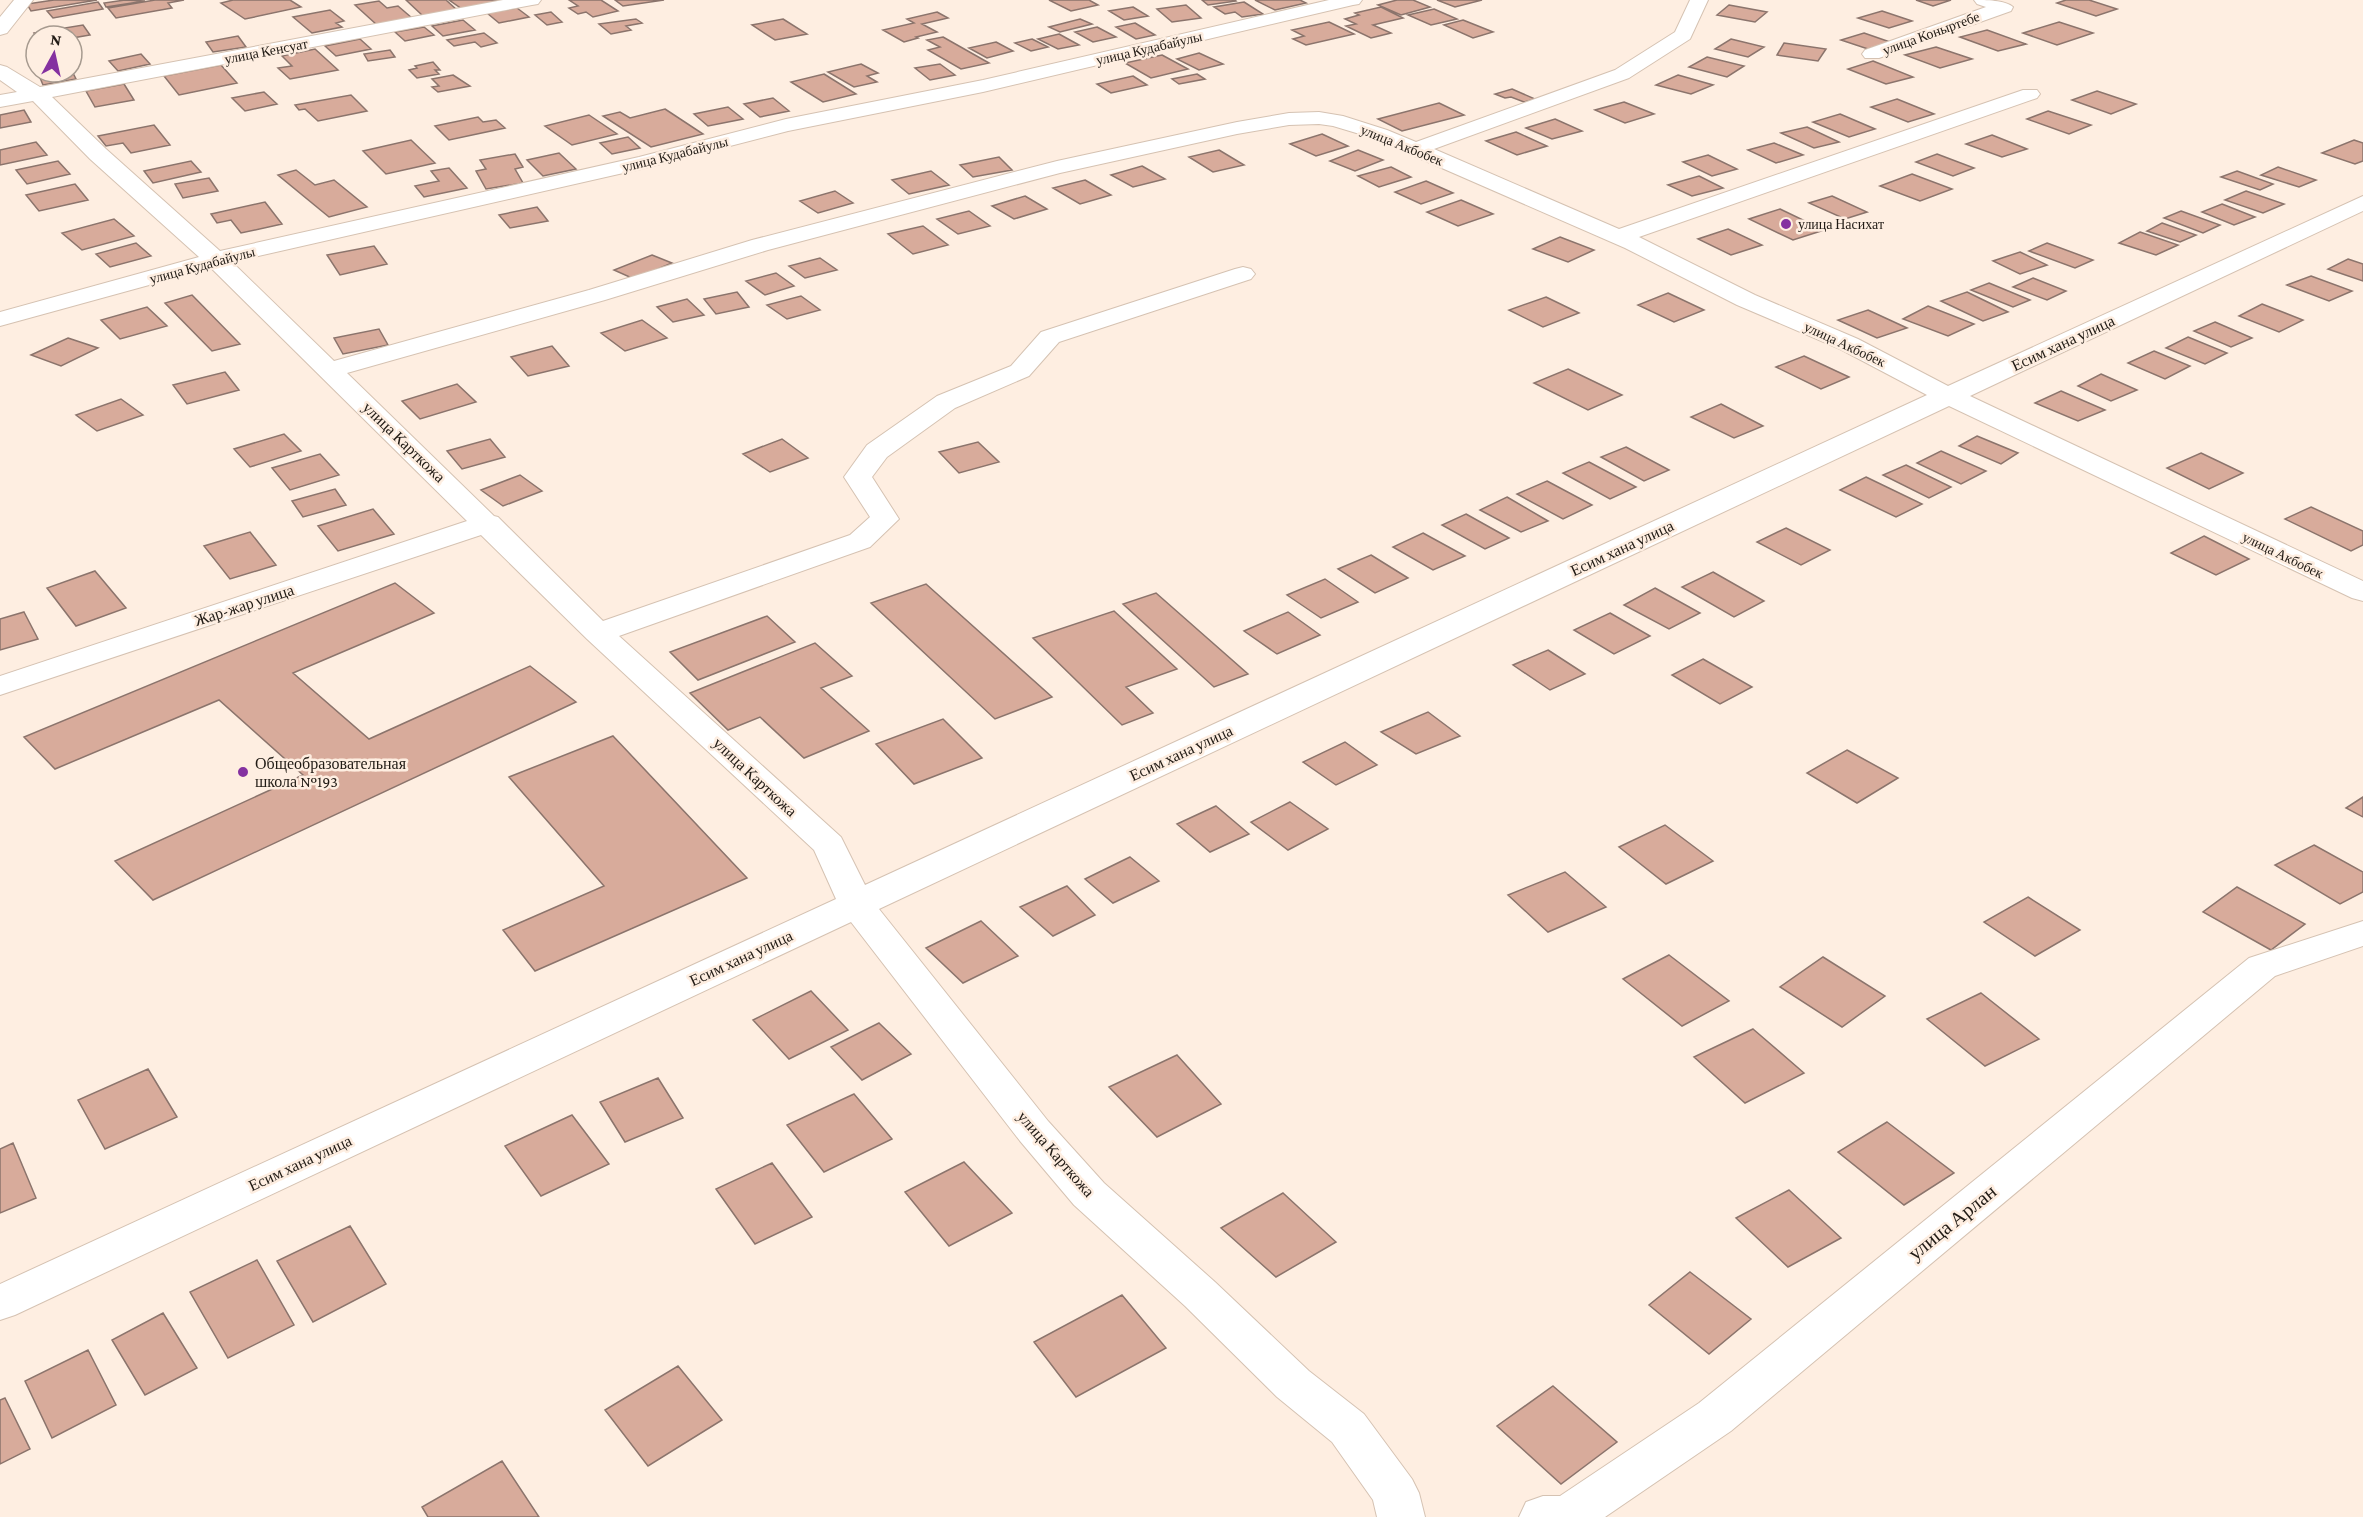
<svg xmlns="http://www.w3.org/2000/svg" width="2363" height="1517" font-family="'Crimson Pro',serif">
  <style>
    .building { fill: #d8ab9b; stroke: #8b746c; stroke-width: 1.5 }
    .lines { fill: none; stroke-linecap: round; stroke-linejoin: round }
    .minor-casing { stroke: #d5c2b2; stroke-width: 2 }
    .minor { fill: #fff; fill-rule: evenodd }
    .poi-dot { fill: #8431a0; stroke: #feeee1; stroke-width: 2 }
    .labels { text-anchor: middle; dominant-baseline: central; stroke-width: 5; stroke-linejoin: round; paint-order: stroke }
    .far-street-label { font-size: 14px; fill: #211b15; stroke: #feeee1 }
    .far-poi-label { font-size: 14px; fill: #211b15; stroke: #feeee1; text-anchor: start }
    .street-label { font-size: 16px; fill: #211b15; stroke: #feeee1 }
    .poi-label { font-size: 16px; fill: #211b15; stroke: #feeee1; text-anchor: start }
    .near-street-label { font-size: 20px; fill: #211b15; stroke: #feeee1 }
  </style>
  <rect width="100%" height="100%" fill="#feeee1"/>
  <path class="building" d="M54,0H97L31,11L27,4Z
    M125,0L145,1L106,7L104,3Z
    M155,0H184L168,3L172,8L116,18L108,8Z
    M233,0H290L301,7L245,19L221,3Z
    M406,0H446L457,10L423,16Z
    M449,0H503L462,9Z
    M569,0H601L618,11L593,17L586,12L578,14L569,8L578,6Z
    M615,0H664L623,6Z
    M1049,0H1089L1098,5L1071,11Z
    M1202,0H1235L1236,1L1208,5Z
    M1255,0H1300L1306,3L1275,10Z
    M1397,0H1413L1430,7L1401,15L1378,5Z
    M1437,0H1482L1455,7Z
    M1916,0H1951L1933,6Z
    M2066,0H2089L2117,9L2096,16L2057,3Z
    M379,1L387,8L398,6L412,18L377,25L355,5Z
    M98,2L103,9L53,18L47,11Z
    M1244,2L1263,14L1242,17L1235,12L1225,14L1214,7Z
    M1186,5L1201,18L1172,22L1157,9Z
    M1729,5L1767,12L1755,22L1717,15Z
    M1133,7L1148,16L1124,20L1109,11Z
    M1381,7L1403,18L1373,25L1391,33L1371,38L1346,26L1356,24L1345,19L1359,15L1355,13Z
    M517,8L529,17L499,23L487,13Z
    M1434,9L1457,19L1431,25L1408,15Z
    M330,10L344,21L336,23L342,27L312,33L293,17Z
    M1882,11L1912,21L1889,28L1858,18Z
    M551,12L562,22L547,25L535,15Z
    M937,12L948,18L922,24L937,32L916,37L918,38L904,42L883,30L914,23L907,19Z
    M636,19L642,23L626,26L631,30L611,34L599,24Z
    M783,19L807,34L775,40L752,25Z
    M1080,19L1092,24L1060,32L1049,27Z
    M463,20L475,30L443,36L432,26Z
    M1463,20L1493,32L1473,38L1444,25Z
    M1329,22L1354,34L1306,45L1293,39L1304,36L1292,30Z
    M2059,22L2093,33L2057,45L2023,33Z
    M1135,23L1155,35L1136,39L1116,27Z
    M83,25L90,35L72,38V36H36L34,33Z
    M424,27L434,35L405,41L395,32Z
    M1097,27L1116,37L1093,42L1075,32Z
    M1987,30L2026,44L1998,51L1960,37Z
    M484,33L497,43L481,47L475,42L454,46L447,40Z
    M1864,33L1890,42L1868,49L1841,40Z
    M1059,34L1079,45L1058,49L1038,39Z
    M238,36L246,47L213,52L206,42Z
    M943,37L989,63L961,69L928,50L940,47L927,40Z
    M360,39L371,49L336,56L325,46Z
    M1032,39L1048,47L1031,51L1015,43Z
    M1731,39L1764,47L1748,57L1715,49Z
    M996,42L1013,51L987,58L969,48Z
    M1784,43L1826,49L1818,61L1777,55Z
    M1936,47L1972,59L1940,68L1905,55Z
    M315,49L338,70L290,79L278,68L292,66L282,56Z
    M390,50L395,57L368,61L364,54Z
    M1199,53L1223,64L1199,70L1177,59Z
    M141,54L150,64L118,71L109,61Z
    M1162,55L1188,69L1151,78L1125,63Z
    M1707,57L1744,66L1727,77L1689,67Z
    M1873,61L1913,77L1886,84L1848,69Z
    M433,62L440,70H435L439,74L417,78L409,70L417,68L415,66Z
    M861,64L878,73L867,76L877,82L854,87L828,72Z
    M940,64L955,75L930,80L915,68Z
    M221,65L237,83L179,95L164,76Z
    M72,71L76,79L43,85L38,73Z
    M824,74L856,94L823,102L791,82Z
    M1197,74L1205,79L1179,84L1172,79Z
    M453,75L470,86L438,92L432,87L439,86L432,79Z
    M1678,75L1713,85L1691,94L1656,85Z
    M1133,76L1147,85L1111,93L1097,84Z
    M124,84L134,100L95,107L86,91Z
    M1512,89L1535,99L1524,102L1511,97L1505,98L1495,94Z
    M2097,91L2136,104L2111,114L2072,100Z
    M264,92L277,104L245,111L232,98Z
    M351,95L367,111L318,121L305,109L299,110L295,105Z
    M773,98L789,111L760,117L744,104Z
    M1897,99L1934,114L1908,122L1871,107Z
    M1624,102L1654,114L1625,123L1595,110Z
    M1439,103L1464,115L1402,131L1378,119Z
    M728,107L743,119L708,126L694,114Z
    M665,109L703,134L651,147L603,116L620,112L630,118Z
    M24,110L31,122L0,128V115Z
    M2048,111L2091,125L2069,134L2027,119Z
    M1840,114L1875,129L1849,137L1813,122Z
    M589,115L617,134L572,145L545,126Z
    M478,117L483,122L496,120L505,128L449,140L435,126Z
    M1555,119L1582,131L1552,139L1526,128Z
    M154,125L170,145L131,153L123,143L106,146L98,136Z
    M1807,127L1839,142L1814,148L1781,133Z
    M1516,132L1547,146L1517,155L1486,141Z
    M1322,134L1348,146L1316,156L1290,144Z
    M1992,135L2027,149L2002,157L1966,144Z
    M628,137L640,148L612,154L600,143Z
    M411,140L435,163L386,174L363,151Z
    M2354,140L2363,143V161L2355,164L2322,153Z
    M36,142L47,155L0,165V150Z
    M1774,143L1803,155L1776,163L1748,150Z
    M1219,150L1244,165L1213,172L1189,157Z
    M1358,150L1383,160L1355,171L1330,161Z
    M559,153L576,169L543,176L527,160Z
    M515,154L523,167L515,169L523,183L486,189L476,171L486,169L480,160Z
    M1937,154L1974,168L1953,176L1916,162Z
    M1708,155L1737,169L1712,176L1683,162Z
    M999,157L1012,170L973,177L960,165Z
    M58,161L70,174L27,184L16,170Z
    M191,161L201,172L153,183L144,171Z
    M1142,166L1165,179L1133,187L1111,175Z
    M1391,167L1411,177L1379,187L1358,176Z
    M2278,167L2316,180L2299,187L2261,175Z
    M449,168L467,188L424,197L415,186L439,181L431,171Z
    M296,170L315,185L334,180L367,207L329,217L278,175Z
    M931,171L949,185L909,194L892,180Z
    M2237,171L2273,184L2260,190L2221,177Z
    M1912,174L1952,189L1920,201L1880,186Z
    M1699,176L1723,188L1692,196L1668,185Z
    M209,178L218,191L183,198L175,184Z
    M1085,180L1111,195L1080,204L1053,188Z
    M1426,181L1453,193L1421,204L1395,192Z
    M75,184L88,200L39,211L26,195Z
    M835,191L853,203L818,213L800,201Z
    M2246,191L2284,204L2263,213L2225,200Z
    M1025,196L1047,209L1014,219L992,206Z
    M1832,196L1867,212L1845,219L1809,203Z
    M1461,200L1493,214L1458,226L1427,212Z
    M265,202L282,224L241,233L231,220L217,223L211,214Z
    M2222,204L2255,217L2234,225L2202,212Z
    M537,207L548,221L510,228L499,215Z
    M1780,209L1824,230L1793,240L1749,219Z
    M969,211L990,226L958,234L937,219Z
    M2181,211L2220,225L2203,233L2164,218Z
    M114,219L134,236L82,250L62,233Z
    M2162,223L2196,235L2180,242L2147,231Z
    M923,226L948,245L913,254L888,234Z
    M1728,229L1762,245L1731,255L1698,239Z
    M2140,232L2178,245L2156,255L2119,243Z
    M1560,237L1594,250L1568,262L1533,249Z
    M136,243L151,256L110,267L96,254Z
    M2047,243L2093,260L2075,268L2029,251Z
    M374,246L387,264L340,275L327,255Z
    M2020,252L2047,265L2020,274L1993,261Z
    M652,255L672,263L634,279L614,270Z
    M820,258L837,270L805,278L789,266Z
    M2348,259L2363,264V281L2328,269Z
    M776,273L794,286L765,295L746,281Z
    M2311,276L2352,291L2329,301L2287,285Z
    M2033,278L2066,291L2047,300L2013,287Z
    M1989,283L2030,300L2013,307L1971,290Z
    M737,292L749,307L716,314L704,299Z
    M1967,292L2008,312L1983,321L1941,301Z
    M1668,293L1704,310L1674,322L1638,305Z
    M192,295L240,344L212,351L165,303Z
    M801,296L820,310L787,319L767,305Z
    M1546,297L1579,313L1543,327L1509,310Z
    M687,299L704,315L673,322L657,307Z
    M2262,304L2303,320L2279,332L2239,316Z
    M1928,306L1974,324L1948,336L1903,319Z
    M147,307L167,326L120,339L101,320Z
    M1868,310L1907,328L1877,338L1838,320Z
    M642,320L667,338L625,351L601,333Z
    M2215,322L2252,338L2231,347L2194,331Z
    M379,329L388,345L343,354L334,338Z
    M2188,337L2227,353L2205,364L2166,348Z
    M68,338L98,348L61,366L31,355Z
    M552,346L569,366L528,376L511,357Z
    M2154,351L2190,366L2165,379L2128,363Z
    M1804,356L1849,377L1821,389L1776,367Z
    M1568,369L1622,395L1588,410L1534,383Z
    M225,372L239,390L187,404L173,385Z
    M2101,374L2137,390L2111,401L2078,386Z
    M457,384L476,402L420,419L402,401Z
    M2061,391L2105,410L2078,421L2035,403Z
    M121,399L143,415L97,431L76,415Z
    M1721,404L1763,426L1734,438L1691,417Z
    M284,434L301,451L250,467L234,449Z
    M1977,436L2018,453L2001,464L1959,446Z
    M490,439L505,457L462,469L447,451Z
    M782,439L808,458L770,472L743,454Z
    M978,442L999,462L959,473L939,452Z
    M1626,447L1669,470L1644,481L1601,457Z
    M1941,451L1986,471L1961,484L1917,463Z
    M2201,453L2243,473L2209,489L2167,468Z
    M320,454L339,475L290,490L272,468Z
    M1589,462L1636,487L1610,499L1563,473Z
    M1906,465L1951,487L1929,498L1883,475Z
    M520,475L542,491L503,506L481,490Z
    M1866,477L1922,504L1896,517L1840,490Z
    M1547,481L1592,505L1563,519L1517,494Z
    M335,489L346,505L303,517L292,501Z
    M1507,497L1548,521L1521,532L1480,510Z
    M2311,507L2363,531V545L2351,551L2285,519Z
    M373,509L394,534L338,551L318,526Z
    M1466,514L1509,538L1485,549L1442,525Z
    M1786,528L1830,550L1801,565L1757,542Z
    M250,532L276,565L230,579L204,546Z
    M1423,533L1465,556L1433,570L1393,547Z
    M2204,536L2249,559L2216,575L2171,553Z
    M1371,555L1408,578L1375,593L1338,569Z
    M95,571L126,608L76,626L47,588Z
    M1713,572L1764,601L1734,617L1682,587Z
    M1325,579L1358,602L1321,618L1287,595Z
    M395,583L434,613L293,673L369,739L530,666L576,702L153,900L115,861L303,775L219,700L55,769L24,737Z
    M926,584L1052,697L995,719L871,603Z
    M1655,588L1700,613L1669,629L1624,605Z
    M1156,593L1248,674L1214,687L1123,604Z
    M1114,611L1177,669L1126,687L1153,713L1122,725L1033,638Z
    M24,612L38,639L0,650V619Z
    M1288,612L1320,635L1277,654L1244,631Z
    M1610,613L1650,636L1614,654L1574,630Z
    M767,616L795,642L698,680L670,652Z
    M815,643L852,676L821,688L869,731L804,758L760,717L728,730L690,693Z
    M1548,650L1585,674L1550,690L1513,665Z
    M1703,659L1752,687L1720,704L1672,675Z
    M1428,712L1460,736L1416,754L1381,732Z
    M943,719L982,758L914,784L876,744Z
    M613,736L747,878L535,971L503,930L604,886L509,777Z
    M1345,742L1377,765L1336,785L1303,762Z
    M1847,750L1898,778L1857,803L1807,773Z
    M2363,797V817L2346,808Z
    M1290,802L1328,829L1288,850L1251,822Z
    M1216,806L1249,834L1210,852L1177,824Z
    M1665,825L1713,861L1666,884L1619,847Z
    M2314,845L2363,872V892L2340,904L2275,865Z
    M1130,857L1159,881L1113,903L1085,879Z
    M1565,872L1606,907L1548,932L1508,895Z
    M1067,886L1095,915L1053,936L1020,907Z
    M2237,887L2305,924L2271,950L2203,912Z
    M2028,897L2080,930L2035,956L1984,922Z
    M981,921L1018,956L963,983L926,948Z
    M1669,955L1729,1001L1682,1026L1623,979Z
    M1823,957L1885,996L1842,1027L1780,987Z
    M811,991L848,1030L789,1059L753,1020Z
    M1981,993L2039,1039L1985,1066L1927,1019Z
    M879,1023L911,1054L862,1080L831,1047Z
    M1753,1029L1804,1073L1745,1103L1694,1057Z
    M1177,1055L1221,1104L1157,1137L1109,1087Z
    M148,1069L177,1117L105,1149L78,1100Z
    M658,1078L683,1118L625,1142L600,1102Z
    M854,1094L892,1139L824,1172L787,1125Z
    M572,1115L609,1164L541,1196L505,1146Z
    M1887,1122L1954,1173L1904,1205L1838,1152Z
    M13,1143L36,1198L0,1213V1149Z
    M964,1162L1012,1213L949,1246L905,1192Z
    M772,1163L812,1217L755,1244L716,1189Z
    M1789,1190L1841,1238L1788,1267L1736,1218Z
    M1283,1193L1336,1242L1276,1277L1221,1228Z
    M350,1226L386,1284L313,1322L277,1261Z
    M257,1260L294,1325L228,1358L190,1292Z
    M1690,1272L1751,1319L1709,1354L1649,1305Z
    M1122,1295L1166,1348L1076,1397L1034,1342Z
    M163,1313L197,1368L145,1395L112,1340Z
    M88,1350L116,1405L52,1438L25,1381Z
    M678,1366L722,1420L648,1466L605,1410Z
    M1553,1386L1617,1442L1561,1484L1497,1426Z
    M5,1398L30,1449L0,1464V1400Z
    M502,1461L539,1517H428L422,1507Z"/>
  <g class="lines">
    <defs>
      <path id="minor" d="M14,0H33L7,33L0,35V17Z
        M503,0H541L538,4L532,5L52,97L106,149L220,251L639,157L786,119L983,80L1329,0H1362L1359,4L1353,5L983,92L788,131L641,169L232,262L334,361L589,290L752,240L1057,161L1237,122L1289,113L1319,112L1343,116L1387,130L1416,142L1615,70L1675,32L1690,0H1708L1690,39L1629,78L1434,149L1619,229L2023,90H2037L2040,94L2037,98L1639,237L1755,295L1858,339L1948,386L2363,196V211L1970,396L2363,581V601L2352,598L1949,406L879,909L1048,1121L1104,1183L1215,1282L1309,1371L1364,1414L1412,1479L1419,1493L1425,1517H1377L1373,1500L1332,1442L1277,1397L1185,1306L1074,1205L1020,1141L851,922L15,1315L0,1320V1284L836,899L814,850L587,639L481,535L0,695V676L467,521L211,268L0,326V312L199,257L90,159L33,101L0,107V95L17,92L0,80V65L7,67L40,87ZM1319,124L1333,126L1373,138L1625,248L1737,305L1840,349L1927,395L865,885L841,837L619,636L870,547L899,519L872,477L887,457L955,408L1029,376L1059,342L1251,279L1255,274L1251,269L1243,267L1235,269L1041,332L1011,366L937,396L867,445L844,477L870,517L850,535L603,621L498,517L494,516L347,373L605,300L768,250L1060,173L1237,134L1289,125Z
        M1974,0C1986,0 2005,0 2013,7L2011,11L1879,58H1865L1862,54L1865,50L1986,7L1977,4Z
        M2363,921V946L2275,976L1731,1431L1605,1517H1519L1526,1502L1543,1496H1560L1699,1403L2249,958Z"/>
    </defs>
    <use href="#minor" class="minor-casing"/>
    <use href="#minor" class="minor"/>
  </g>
  <g class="poi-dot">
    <circle cx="1786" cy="224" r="6"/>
    <circle cx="243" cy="772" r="6"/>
  </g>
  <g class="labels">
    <g class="far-street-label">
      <text transform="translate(1931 33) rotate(-20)">улица Коныртебе</text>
      <text transform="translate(1149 48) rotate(-13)">улица Кудабайулы</text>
      <text transform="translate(266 51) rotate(-11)">улица Кенсуат</text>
      <text transform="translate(1402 145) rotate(22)">улица Акбобек</text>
      <text transform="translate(675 154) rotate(-14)">улица Кудабайулы</text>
      <text transform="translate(202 265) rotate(-15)">улица Кудабайулы</text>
      <text transform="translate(1845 344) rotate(25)">улица Акбобек</text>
      <text transform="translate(2283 555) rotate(26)">улица Акбобек</text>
    </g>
    <g class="far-poi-label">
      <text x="1798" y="224">улица Насихат</text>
    </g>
    <g class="street-label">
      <text transform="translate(2063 343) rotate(-25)">Есим хана улица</text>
      <text transform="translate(404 442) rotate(44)">улица Карткожа</text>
      <text transform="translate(1622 548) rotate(-25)">Есим хана улица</text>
      <text transform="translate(244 605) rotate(-18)">Жар-жар улица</text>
      <text transform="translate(1181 753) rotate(-25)">Есим хана улица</text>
      <text transform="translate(755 777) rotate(43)">улица Карткожа</text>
      <text transform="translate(741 958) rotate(-25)">Есим хана улица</text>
      <text transform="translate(1056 1154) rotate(49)">улица Карткожа</text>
      <text transform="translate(300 1163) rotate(-25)">Есим хана улица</text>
    </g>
    <g class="poi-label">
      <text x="255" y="763">Общеобразовательная<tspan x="255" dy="18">школа №193</tspan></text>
    </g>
    <g class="near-street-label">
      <text transform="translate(1952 1222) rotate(-39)">улица Арлан</text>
    </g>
  </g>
  <g transform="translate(54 54) rotate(8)"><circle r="28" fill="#feeee1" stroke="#a69a8f" stroke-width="1.5"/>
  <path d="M0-4.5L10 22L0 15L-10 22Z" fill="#8431a0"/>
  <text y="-9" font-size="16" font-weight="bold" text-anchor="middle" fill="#211b15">N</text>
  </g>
</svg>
